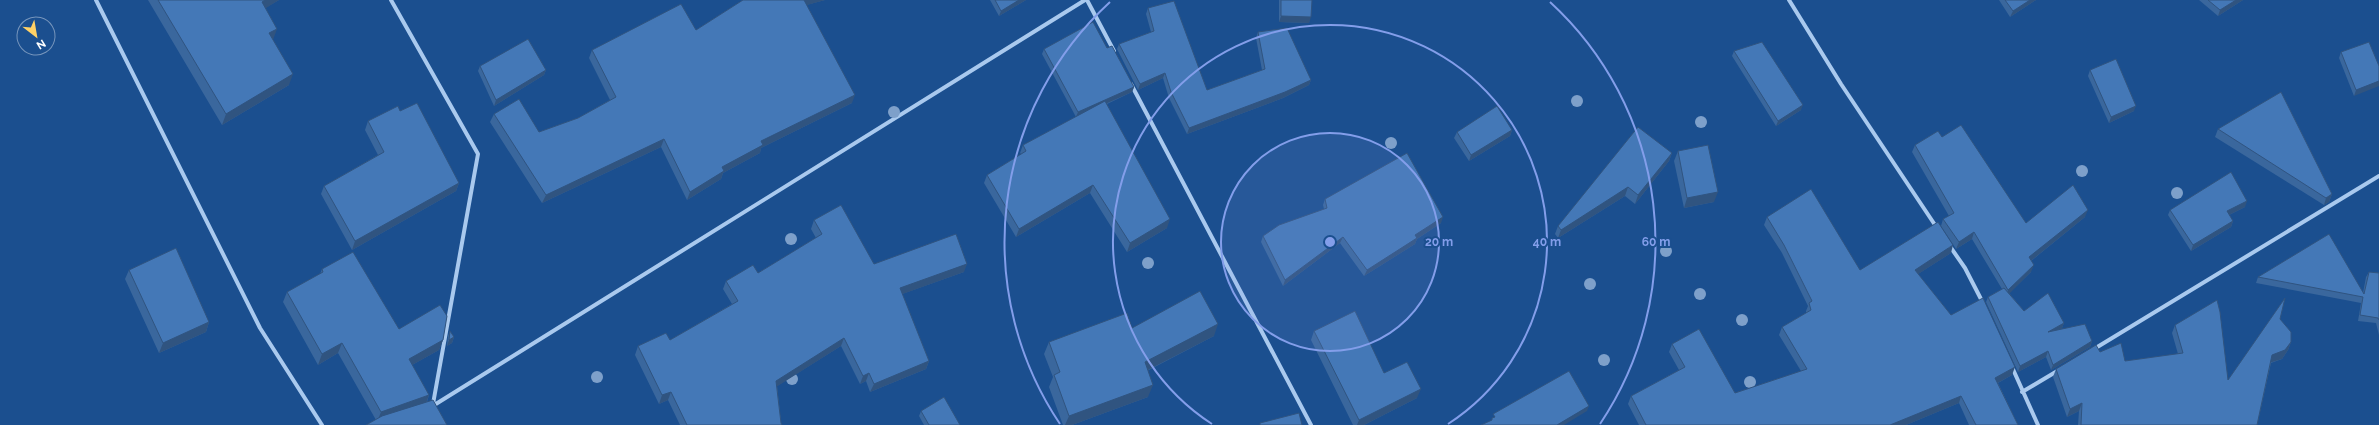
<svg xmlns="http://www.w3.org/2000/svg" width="2379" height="425" font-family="Raleway,sans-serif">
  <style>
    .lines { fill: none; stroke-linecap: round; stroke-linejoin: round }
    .minor { stroke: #a9c9ee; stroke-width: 4 }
    .tree { fill: #7ea0ca }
    .wall { fill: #3a679d }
    .shaded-wall { fill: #305480 }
    .building { fill: #4478b7; stroke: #305480 }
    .ring { fill: none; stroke: #839eea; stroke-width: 2 }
    .centre { fill: #839eea; stroke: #1b4f8f; stroke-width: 2 }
    .ring-label { font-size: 12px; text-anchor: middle; font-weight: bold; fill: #839eea; stroke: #1b4f8f; stroke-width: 4; stroke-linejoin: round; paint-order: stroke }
  </style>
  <rect width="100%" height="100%" fill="#1b4f8f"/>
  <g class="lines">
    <path class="minor" d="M96,0L260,328L322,425
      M391,0L478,154L433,404
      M1087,0L1114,51
      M1789,0L1841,84L1937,228
      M1131,84L1311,425
      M1949,245L1965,268L1983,303
      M2094,349L2379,176
      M2012,367L2038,425
      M2022,392L2059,370
      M431,407L1085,0"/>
  </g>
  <g class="tree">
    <circle cx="1577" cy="101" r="6"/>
    <circle cx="894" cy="112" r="6"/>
    <circle cx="1701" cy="122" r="6"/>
    <circle cx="1391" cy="143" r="6"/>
    <circle cx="2082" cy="171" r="6"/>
    <circle cx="2177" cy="193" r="6"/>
    <circle cx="791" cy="239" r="6"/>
    <circle cx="1666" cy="251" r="6"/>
    <circle cx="1148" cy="263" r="6"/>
    <circle cx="1590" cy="284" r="6"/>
    <circle cx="1700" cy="294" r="6"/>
    <circle cx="1742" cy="320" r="6"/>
    <circle cx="1604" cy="360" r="6"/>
    <circle cx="597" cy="377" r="6"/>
    <circle cx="792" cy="379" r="6"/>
    <circle cx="1750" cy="382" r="6"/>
  </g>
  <path class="wall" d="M148,0H279L265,8L273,40L289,85L222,125Z
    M743,0H825L806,5L852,103L761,148L760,153L723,173L721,179L687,200L661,147L542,203L490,122L494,114L539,132L578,118L610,100L589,58L592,50L696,30Z
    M990,0H1026L999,16Z
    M1279,0H1312L1309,23L1279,22Z
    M1999,0H2036L2010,17Z
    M2199,0H2243L2218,16Z
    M1148,8L1207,90L1262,70L1256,38L1258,32L1311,80L1309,85L1283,98L1187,134L1169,98L1163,78L1138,90L1117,49L1119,44L1151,32L1146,14Z
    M1107,48L1134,87L1132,92L1107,104L1167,228L1127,252L1090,193L1016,237L984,183L987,175L1021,154L1020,153L1023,145L1076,117L1042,54L1044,49Z
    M1734,51L1801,110L1776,126L1732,56Z
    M2341,52L2379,66L2354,96L2339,58Z
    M480,66L546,70L544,75L494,106L478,71Z
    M2090,70L2134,111L2109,123L2088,76Z
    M400,111L459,183L456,191L352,250L321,194L324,186L378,155L365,130L368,121Z
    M2218,129L2332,194L2329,202L2324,205L2215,137Z
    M1512,130L1510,136L1469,161L1454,138L1457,132Z
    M1942,137L2026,223L2085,217L2031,261V272L2009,293L2024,311L2064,323L2062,328L2060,330L2092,341L2090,347L2051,370L2046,357L2018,372L1986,302L1988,297L2002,289L1972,239L1956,249L1941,226L1943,219L1949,216L1912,152L1915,145Z
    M1678,151L1714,202L1684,208L1674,161Z
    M1672,153L1669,161L1635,204L1625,196L1558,238L1555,234L1558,226Z
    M1325,199L1441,223L1417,239L1415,244L1364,276L1340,243L1283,286L1261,242L1263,236L1324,209L1323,205Z
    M2245,207L2229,215L2233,221L2231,227L2191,251L2168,215L2170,210Z
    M1767,217L1860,270L1951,253L1918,274L1951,315L2012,375L1998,383L2018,425H1969L1959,403L1906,425H1639L1628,404L1631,396L1679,370L1669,352L1672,344L1735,393L1801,371L1779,335L1782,327L1806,313V311L1808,306L1782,253L1764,225Z
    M814,220L874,264L964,272L902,294L929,361L926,369L870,392L866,381L860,384L841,346L777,386L781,423L782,425H680L668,400L659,404L635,355L638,346L670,340L732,304L723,289L726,281L758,273L816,238L811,229Z
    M322,269L399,329L443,340L439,350L412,365L429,395L427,402L376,420L338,353L318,365L283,302L287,292L320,274Z
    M129,270L209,322L206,332L159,353L125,279Z
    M2369,272L2379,273V335L2376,323L2358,321L2361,303L2256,283L2258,277L2363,293L2366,277Z
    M2280,319L2291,342L2288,350L2282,359L2271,363L2257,425H2078L2079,411L2067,417L2053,377L2056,369L2100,352L2125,361L2178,354L2172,333L2175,325L2228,380Z
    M1132,328L1214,336L1147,371L1148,397L1072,425H1063L1049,387L1053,377L1044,354L1049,342Z
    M450,331L454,337L452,343L447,346L448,336Z
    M1314,331L1384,373L1417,398L1364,425H1353L1311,340Z
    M921,411L960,425H924L919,416Z"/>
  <path class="shaded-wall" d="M265,0H279L258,13L262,2Z
    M802,0H825L800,7Z
    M1019,0H1026L999,16L1001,11Z
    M2030,0H2036L2010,17L2013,11Z
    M2236,0H2243L2218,16L2220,10Z
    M1281,16L1311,17L1309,23L1279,22Z
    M277,29L273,40L269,33Z
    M546,70L544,75L494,106L496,100Z
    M1165,73L1163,78L1138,90L1140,84Z
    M293,74L289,85L222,125L226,114Z
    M1311,80L1309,85L1283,98L1187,134L1189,128Z
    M2379,81V86L2354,96L2356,90Z
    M1134,87L1132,92L1076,117L1078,112Z
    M855,95L852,103L761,148L760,153L723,173L721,179L687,200L690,192L722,167L761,141Z
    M1803,105L1801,110L1776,126L1778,121Z
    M2136,106L2134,111L2109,123L2111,117Z
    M1512,130L1510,136L1469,161L1471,155Z
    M664,139L661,147L542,203L546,195Z
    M1672,153L1669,161L1635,204L1638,195Z
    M459,183L456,191L352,250L355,241Z
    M1093,185L1090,193L1016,237L1019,229Z
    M1628,187L1625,196L1558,238L1561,230Z
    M1718,192L1714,202L1684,208L1687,198Z
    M2332,194L2329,202L2324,205L2326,198Z
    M2247,201L2245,207L2225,217L2227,211Z
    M2088,210L2085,217L2027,264L2029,257Z
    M1443,217L1441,223L1417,239L1415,244L1364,276L1367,270L1415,235Z
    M1170,219L1167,228L1127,252L1130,243Z
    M2233,221L2231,227L2191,251L2193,245Z
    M1974,232L1972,239L1956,249L1959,242Z
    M1343,237L1340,243L1283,286L1285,280Z
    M1953,245L1951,253L1912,278L1915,270Z
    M967,264L964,272L897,296L900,288Z
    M2034,265L2031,272L2006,297L2008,290Z
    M209,322L206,332L159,353L163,343Z
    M2064,323L2062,328L2046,338L2048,332Z
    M1218,324L1214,336L1140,374L1145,362Z
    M454,337L452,343L447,346L449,340Z
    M844,338L841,346L773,389L776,381Z
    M443,340L439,350L405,369L409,359Z
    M2092,341L2090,347L2051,370L2053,365Z
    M2291,342L2288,350L2282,359L2269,363L2272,355Z
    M342,343L338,353L318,365L322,354Z
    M2048,351L2046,357L2018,372L2020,366Z
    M929,361L926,369L870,392L874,384Z
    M2015,367L2012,375L1992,386L1995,378Z
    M869,373L866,381L860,384L863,376Z
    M1153,385L1148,397L1072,425H1065L1069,416Z
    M1421,389L1417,398L1364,425H1357L1359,420Z
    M671,392L668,400L659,404L662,395Z
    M429,395L425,406L377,422L381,412Z
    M1961,396L1959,403L1906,425H1890Z
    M2082,403L2079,411L2067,417L2070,409Z
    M1589,406L1587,411L1564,425H1557Z"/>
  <path class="building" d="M158,0H265L262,2L277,29L269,33L293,74L226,114Z
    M743,0H804L855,95L761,141L763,145L722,167L724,171L690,192L664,139L546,195L494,114L519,99L539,132L578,118L616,97L592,50L681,4L696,30Z
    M995,0H1019L1001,11Z
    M1281,0H1312L1311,17L1281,16Z
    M2005,0H2030L2013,11Z
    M2208,0H2236L2220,10Z
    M1174,1L1207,90L1265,69L1258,32L1287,28L1311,80L1285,92L1189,128L1171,92L1165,73L1140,84L1119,44L1154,31L1148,8Z
    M1093,22L1107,48L1112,46L1134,87L1078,112L1044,49Z
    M528,39L546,70L496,100L480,66Z
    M1762,42L1803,105L1778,121L1734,51Z
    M2369,42L2379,66V81L2356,90L2341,52Z
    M2116,59L2136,106L2111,117L2090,70Z
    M2281,92L2332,194L2326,198L2218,129Z
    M1105,101L1170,219L1130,243L1093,185L1019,229L987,175L1026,151L1023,145Z
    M417,103L459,183L355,241L324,186L384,152L368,121L398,106L400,111Z
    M1497,106L1512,130L1471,155L1457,132Z
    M1961,125L2026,223L2073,185L2088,210L2029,257L2034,265L2008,290L1974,232L1959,242L1943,219L1954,213L1915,145L1938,131L1942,137Z
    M1638,127L1672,153L1638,195L1628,187L1561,230L1558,226Z
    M1708,145L1718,192L1687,198L1678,151Z
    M1407,153L1443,217L1415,235L1417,238L1367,270L1343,237L1285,280L1263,236L1279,225L1327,208L1325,199Z
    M2231,172L2247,201L2227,211L2233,221L2193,245L2170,210Z
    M1811,189L1860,270L1938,222L1953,245L1915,270L1951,315L1983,298L2015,367L1995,378L2018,425H1976L1961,396L1890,425H1646L1631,396L1685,367L1672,344L1699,329L1735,393L1807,369L1782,327L1811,310L1809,303L1812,301L1784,245L1767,217Z
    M841,205L874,264L956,234L967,264L900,288L929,361L874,384L869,373L863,376L844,338L776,381L781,423L782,425H687L671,392L662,395L638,346L666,333L670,340L738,301L726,281L753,265L758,273L822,234L814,220Z
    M2329,234L2364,294L2369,272L2379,273V320L2378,318L2360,315L2363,297L2258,277Z
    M176,248L209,322L163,343L129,270Z
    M353,252L399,329L440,305L447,316L443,340L409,359L429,395L381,412L342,343L322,354L287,292L323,272L322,269Z
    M2004,288L2024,311L2048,293L2064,323L2048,332L2085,324L2092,341L2053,365L2048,351L2020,366L1988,297Z
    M1200,291L1218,324L1145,362L1153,385L1069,416L1054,375L1060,372L1049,342L1127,313L1132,328Z
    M2285,298L2280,319L2291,332V342L2285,350L2272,355L2257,425H2081L2082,403L2070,409L2056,369L2096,345L2100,352L2121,343L2125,361L2183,353L2175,325L2217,300L2220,312L2228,380Z
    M1355,311L1384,373L1407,362L1421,389L1359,420L1314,331Z
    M450,331L454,337L449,340Z
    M1569,371L1589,406L1557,425H1481L1492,420V418L1495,417L1493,414Z
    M944,397L960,425H929L921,411Z
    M433,400L447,425H366L382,416Z
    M1299,413L1302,425H1260V423Z"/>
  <circle cx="1330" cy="242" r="109" fill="#839eea" fill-opacity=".12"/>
  <g class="ring">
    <circle cx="1330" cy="242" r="109"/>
    <path d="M1212 424A217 217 0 1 1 1448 424"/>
    <path d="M1060 424A326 326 0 0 1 1110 2M1550 2A326 326 0 0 1 1600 424"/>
  </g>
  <circle cx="1330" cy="242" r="6" class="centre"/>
  <g class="ring-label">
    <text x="1439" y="246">20 m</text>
    <text x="1547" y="246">40 m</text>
    <text x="1656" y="246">60 m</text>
  </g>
  <g transform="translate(36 36) rotate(149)"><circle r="19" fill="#1b4f8f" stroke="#7695bc"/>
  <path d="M0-3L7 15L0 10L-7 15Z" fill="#ffd166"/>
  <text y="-6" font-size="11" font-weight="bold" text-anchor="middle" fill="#ffffff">N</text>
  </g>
</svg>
